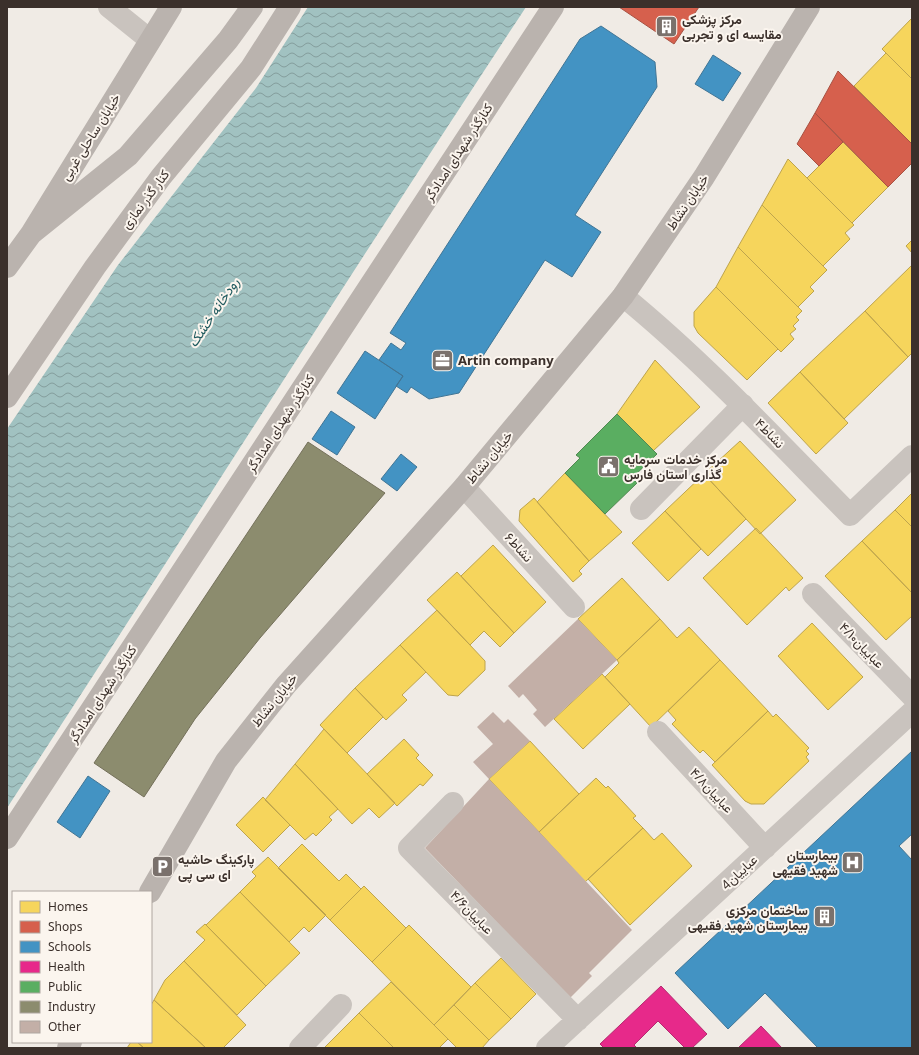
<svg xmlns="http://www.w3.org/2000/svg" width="919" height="1055" font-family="'Noto Sans',Vazirmatn,sans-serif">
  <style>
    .water { fill: url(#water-waves) }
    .homes { fill: #f6d55c; stroke: #bea44d }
    .shops { fill: #d6604d; stroke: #a85243 }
    .schools { fill: #4393c3; stroke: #417595 }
    .health { fill: #e7298a; stroke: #b32b6e }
    .public { fill: #5aae61; stroke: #518851 }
    .industry { fill: #8c8c6e; stroke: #74705a }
    .building { fill: #c3afa7 }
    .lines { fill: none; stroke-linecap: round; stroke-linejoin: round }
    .street { stroke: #c9c3be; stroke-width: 22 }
    .secondary { stroke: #bab3ae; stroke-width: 22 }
    .labels { text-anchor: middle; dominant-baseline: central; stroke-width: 4; stroke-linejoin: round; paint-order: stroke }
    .poi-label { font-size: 13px; font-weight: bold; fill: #3b302b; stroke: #fbf5ee; text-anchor: start }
    .street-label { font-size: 13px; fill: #3b302b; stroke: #fbf5ee }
    .water-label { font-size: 14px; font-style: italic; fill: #1f5a5e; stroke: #fbf5ee }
  </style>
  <defs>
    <pattern id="water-waves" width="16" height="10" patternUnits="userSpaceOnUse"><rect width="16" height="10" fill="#a1c2c1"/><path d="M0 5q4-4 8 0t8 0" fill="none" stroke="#849e9d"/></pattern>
  </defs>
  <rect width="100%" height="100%" fill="#f0ebe5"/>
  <path class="water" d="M308,7H526C351,272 181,542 7,808V429L118,265L256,88Z"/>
  <path class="homes" d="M912,18V79L882,49Z
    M886,53L912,79V144L854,86Z
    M843,142L888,187L852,223L807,178Z
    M788,159L854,225L845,233L850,239L823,266L762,205Z
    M762,205L827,270L810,287L814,291L798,307L738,247Z
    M912,240V253L906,246Z
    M738,247L802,311L796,317L799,320L793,326L796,329L790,334L794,339L781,352L716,287Z
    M912,265V353L908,357L865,311Z
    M716,287L778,349L747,380L698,333L694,326V312Z
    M865,311L908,357L844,419L800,372Z
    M655,360L700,407L653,451L617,414Z
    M800,372L848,423L816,454L768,403Z
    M740,441L796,500L760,534L704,474Z
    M565,473L622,532L589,561L537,502Z
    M704,474L746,519L708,556L665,511Z
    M912,493V527L895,510Z
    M534,498L589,561L579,571L582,574L573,582L519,521L520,510Z
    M895,510L912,527V593L862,541Z
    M665,511L701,549L668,581L632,543Z
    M756,528L803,578L789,591L786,587L747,625L703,578Z
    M862,541L912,593V616L886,640L825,576Z
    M493,545L546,602L514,633L461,576Z
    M457,572L514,633L500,647L484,631L470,645L427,600Z
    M622,578L660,619L617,660L578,619Z
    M437,610L485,661V670L458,696L448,695L400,645Z
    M660,619L677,638L689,627L720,660L651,727L605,677L619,663L617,660Z
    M812,623L863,677L828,710L778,656Z
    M400,645L426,672L402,695L407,700L386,720L355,688Z
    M720,660L768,711L715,762L703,750L700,753L672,724L676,720L668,711Z
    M602,674L630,704L583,749L554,719Z
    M355,688L383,717L347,753L320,725Z
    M768,711L773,717L776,714L809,748L806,751L809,754L806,757L809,761L764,804H751L745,801L712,765Z
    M324,729L395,803L379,818L369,808L352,824L295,764Z
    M404,739L419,755L416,758L433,775L423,786L420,784L397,806L367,774Z
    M530,741L579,794L539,832L489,779Z
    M295,764L338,809L329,817L332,820L316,836L313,833L305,840L265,800Z
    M596,778L606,788L608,786L636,816L633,818L643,828L585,882L539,832Z
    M263,797L290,825L263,852L236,825Z
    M643,828L654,840L662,833L692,866L630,925L588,879Z
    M302,844L339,881L346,874L361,889L330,920L278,868Z
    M268,857L326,915L309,932L304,927L289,942L240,892L256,876L252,872Z
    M364,886L406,928L372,962L330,920Z
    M240,892L300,953L266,986L206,925Z
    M205,924L266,986L237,1015L184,961L205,940L196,932Z
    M409,925L471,987L434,1025L372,962Z
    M501,958L536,994L511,1019L475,983Z
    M184,961L246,1025L223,1048H206L154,1000L165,980Z
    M391,982L448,1039L439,1048H394L359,1013Z
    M475,983L511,1019L489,1040L454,1005Z
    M154,1000L206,1048H144L137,1042H151V1005Z
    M454,1005L489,1040L482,1048H457L434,1025Z
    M359,1013L394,1048H324Z
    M131,1042H137L144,1048H127Z"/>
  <path class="shops" d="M619,7H699L674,44Z
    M838,71L912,144V163L888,187L815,113Z
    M815,113L843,142L819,166L797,144Z"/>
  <path class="schools" d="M601,26L655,62L657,87L575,215L601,232L572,277L545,260L459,393L429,399L411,387L407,393L396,386L403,376L379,360L391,343L401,350L406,343L390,333L580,39Z
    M713,55L741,73L723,101L695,84Z
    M365,351L403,376L375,419L337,393Z
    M331,411L355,427L337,455L312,439Z
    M401,454L417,467L397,491L381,479Z
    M912,751V834L899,846L912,860V1048H818L765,993L728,1029L675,973Z
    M88,776L110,791L80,838L57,822Z"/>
  <path class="health" d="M661,986L707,1034L692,1048H685L658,1021L634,1045L637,1048H604L600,1044Z
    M761,1026L782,1048H738Z"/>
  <path class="public" d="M617,414L657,454L632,478L637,483L605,514L565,473L580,458L576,455Z"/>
  <path class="industry" d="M308,442L385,493L260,638L195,719L144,797L94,763Z"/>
  <path class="building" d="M578,619L617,660L545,727L533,714L537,710L523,694L519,698L508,686Z
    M493,712L504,723L508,719L530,741L489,779L473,762L493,744L477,727Z
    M489,779L632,930L589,973L592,976L570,998L425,848Z"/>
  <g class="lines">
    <path class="street" d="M109,7L150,40
      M623,296C705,363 776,440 850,515L912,456
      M464,487L574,607
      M641,509L743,405
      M813,594L912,696
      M658,732L765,848
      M453,803L409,848L578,1020
      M300,1048L341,1005
      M547,1048L912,712"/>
    <path class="secondary" d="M31,234L128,156L228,40L252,7
      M7,267L31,234L171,7
      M7,397L95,267L161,177L251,68L290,7
      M7,838L553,7
      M150,892L226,761L286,685L464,487L623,296L704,177L809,7
      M68,1048L71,1042"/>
  </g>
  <defs>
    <symbol id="building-square" viewBox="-11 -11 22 22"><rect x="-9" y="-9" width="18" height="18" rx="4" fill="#7a716c" stroke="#fbf5ee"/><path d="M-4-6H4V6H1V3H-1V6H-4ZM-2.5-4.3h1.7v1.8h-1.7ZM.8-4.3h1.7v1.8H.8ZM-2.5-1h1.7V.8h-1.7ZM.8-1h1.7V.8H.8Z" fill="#fff"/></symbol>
    <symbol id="office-square" viewBox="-11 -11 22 22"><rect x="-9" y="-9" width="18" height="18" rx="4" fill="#7a716c" stroke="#fbf5ee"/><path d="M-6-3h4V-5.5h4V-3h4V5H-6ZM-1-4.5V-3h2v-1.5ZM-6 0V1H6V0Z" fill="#fff"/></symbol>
    <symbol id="civic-square" viewBox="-11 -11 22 22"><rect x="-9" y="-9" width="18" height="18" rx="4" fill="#7a716c" stroke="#fbf5ee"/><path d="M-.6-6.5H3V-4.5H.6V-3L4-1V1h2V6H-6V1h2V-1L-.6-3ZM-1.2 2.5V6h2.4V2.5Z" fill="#fff"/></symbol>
    <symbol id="hospital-square" viewBox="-11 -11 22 22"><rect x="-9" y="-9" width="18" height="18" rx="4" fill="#7a716c" stroke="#fbf5ee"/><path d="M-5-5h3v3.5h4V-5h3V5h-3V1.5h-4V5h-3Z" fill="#fff"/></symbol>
    <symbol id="parking-square" viewBox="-11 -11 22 22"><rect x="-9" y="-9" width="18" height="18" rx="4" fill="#7a716c" stroke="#fbf5ee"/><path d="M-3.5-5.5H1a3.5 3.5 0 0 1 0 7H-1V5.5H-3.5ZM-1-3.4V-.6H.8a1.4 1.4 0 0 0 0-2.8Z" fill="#fff"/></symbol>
  </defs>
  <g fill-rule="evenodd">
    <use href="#building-square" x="654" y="14" width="25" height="25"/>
    <use href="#office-square" x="430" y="348" width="25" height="25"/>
    <use href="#civic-square" x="596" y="454" width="25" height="25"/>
    <use href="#hospital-square" x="840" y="850" width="25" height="25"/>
    <use href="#parking-square" x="150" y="854" width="25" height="25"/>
    <use href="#building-square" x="812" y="904" width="25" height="25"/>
  </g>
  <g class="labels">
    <g class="poi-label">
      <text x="682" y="19">مرکز پزشکی<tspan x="682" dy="15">مقایسه ای و تجربی</tspan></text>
      <text x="458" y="360">Artin company</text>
      <text x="624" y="459">مرکز خدمات سرمایه<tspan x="624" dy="15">گذاری استان فارس</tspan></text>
      <text x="838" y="855" text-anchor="end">بیمارستان<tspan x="838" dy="15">شهید فقیهی</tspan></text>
      <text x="178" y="859">پارکینگ حاشیه<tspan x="178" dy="15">ای سی پی</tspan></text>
      <text x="808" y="910" text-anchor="end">ساختمان مرکزی<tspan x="808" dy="15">بیمارستان شهید فقیهی</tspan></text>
    </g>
    <g class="street-label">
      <text transform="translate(90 137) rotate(-58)">خیابان ساحلی غربی</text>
      <text transform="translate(458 152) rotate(-57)">کنارگذر شهدای امدادگر</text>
      <text transform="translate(145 199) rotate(-53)">کنار گذر نمازی</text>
      <text transform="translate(687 202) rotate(-56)">خیابان نشاط</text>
      <text transform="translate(280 423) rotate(-57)">کنارگذر شهدای امدادگر</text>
      <text transform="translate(770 433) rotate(46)">نشاط۴</text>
      <text transform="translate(489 457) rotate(-50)">خیابان نشاط</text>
      <text transform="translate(519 547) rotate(48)">نشاط۶</text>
      <text transform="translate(862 645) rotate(46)">عباییان۴/۱۰</text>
      <text transform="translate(102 694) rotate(-57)">کنارگذر شهدای امدادگر</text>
      <text transform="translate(274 700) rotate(-51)">خیابان نشاط</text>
      <text transform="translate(712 790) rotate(47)">عباییان۴/۸</text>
      <text transform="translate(739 872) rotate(-43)">عباییان4</text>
      <text transform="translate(472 912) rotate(46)">عباییان۴/۶</text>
    </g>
    <g class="water-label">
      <text transform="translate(213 312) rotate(-56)">رودخانه خشک</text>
    </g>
  </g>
  <rect width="919" height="1055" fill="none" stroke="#3b302b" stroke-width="16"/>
  <rect x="12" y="891" width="140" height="152" fill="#fbf5ee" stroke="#aea6a0"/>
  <rect x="20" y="901" width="20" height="12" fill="#f6d55c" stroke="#aea6a0"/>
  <text x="48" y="911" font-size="12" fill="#3b302b">Homes</text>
  <rect x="20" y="921" width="20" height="12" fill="#d6604d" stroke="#aea6a0"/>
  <text x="48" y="931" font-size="12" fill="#3b302b">Shops</text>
  <rect x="20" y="941" width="20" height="12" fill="#4393c3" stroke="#aea6a0"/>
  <text x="48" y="951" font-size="12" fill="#3b302b">Schools</text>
  <rect x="20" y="961" width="20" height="12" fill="#e7298a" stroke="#aea6a0"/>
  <text x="48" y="971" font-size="12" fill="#3b302b">Health</text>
  <rect x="20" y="981" width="20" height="12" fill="#5aae61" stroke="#aea6a0"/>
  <text x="48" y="991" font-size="12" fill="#3b302b">Public</text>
  <rect x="20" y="1001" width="20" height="12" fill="#8c8c6e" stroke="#aea6a0"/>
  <text x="48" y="1011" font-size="12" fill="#3b302b">Industry</text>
  <rect x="20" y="1021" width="20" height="12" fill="#c3afa7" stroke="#aea6a0"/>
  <text x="48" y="1031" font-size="12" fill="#3b302b">Other</text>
</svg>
